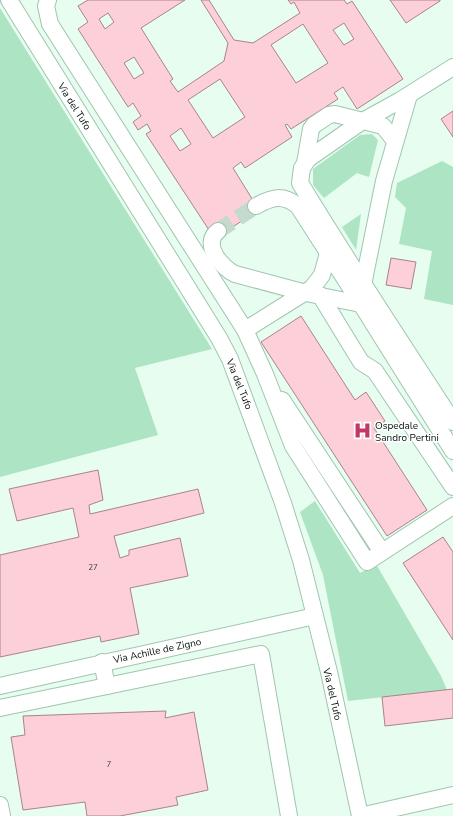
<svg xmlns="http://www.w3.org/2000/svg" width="453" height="816" font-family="'Nunito Sans',sans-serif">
	<rect width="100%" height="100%" fill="#e6fdef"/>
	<!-- green -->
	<g fill="#ade4c4">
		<path d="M 0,8 L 212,349 L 135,368 L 158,435 L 0,477 Z"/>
		<path d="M 372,134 L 378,140 L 369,177 L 357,173 L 324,198 L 313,185 L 313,169 L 360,135 Z"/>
		<path d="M 442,161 L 453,167 L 453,305 L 424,299 L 432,251 L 399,244 L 406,208 L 395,197 L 397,183 Z"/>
		<path d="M 361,214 L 356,250 L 342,227 Z"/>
		<path d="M 315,501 L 360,573 L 376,564 L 441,676 L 447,690 L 348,701 L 323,575 L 300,512 Z"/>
	</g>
	<!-- building -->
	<g fill="#fdcfd9" stroke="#aa838b" fill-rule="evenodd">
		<path d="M 88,0 L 185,0 L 141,28 L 173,79 L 170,81 L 178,92 L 224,61 L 228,43 L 201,0 L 209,0 L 234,40 L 253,43 L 300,13 L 294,2 L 291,4 L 288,0 L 344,0 L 347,4 L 352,1 L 403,79 L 357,109 L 343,87 L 334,93 L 338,99 L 291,129 L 287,124 L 285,125 L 292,137 L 245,168 L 241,162 L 233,168 L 259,210 L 220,235 L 209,230 L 146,134 L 151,131 L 147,124 L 138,130 L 133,122 L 141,116 L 133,103 L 128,107 L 78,29 L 88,22 L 78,6 ZM 108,13 L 114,22 L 105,29 L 99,19 ZM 344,23 L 354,39 L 344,45 L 333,30 ZM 303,24 L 328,63 L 296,83 L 271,45 ZM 134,57 L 144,73 L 134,79 L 124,63 ZM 220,79 L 245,117 L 213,138 L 188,100 ZM 181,128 L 191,144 L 180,151 L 170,136 Z"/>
		<path d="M 390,0 L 440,0 L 440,1 L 406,23 Z"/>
		<path d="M 453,111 L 453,137 L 441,119 Z"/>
		<path d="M 391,258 L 416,262 L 411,289 L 386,285 Z"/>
		<path d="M 301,316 L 355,400 L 366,392 L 385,421 L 374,428 L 427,510 L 387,536 L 261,342 Z"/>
		<path d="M 98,470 L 103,500 L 89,505 L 90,514 L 198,489 L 204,513 L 114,536 L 120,558 L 129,555 L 129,550 L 180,538 L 188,576 L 130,588 L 139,634 L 101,642 L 100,636 L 0,657 L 0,555 L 79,537 L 73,508 L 17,521 L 9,489 Z"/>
		<path d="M 443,537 L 453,552 L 453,640 L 403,563 Z"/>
		<path d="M 453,689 L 453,718 L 385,726 L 382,697 Z"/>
		<path d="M 166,711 L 165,718 L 194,712 L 208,790 L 176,797 L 178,805 L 120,816 L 87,816 L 85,802 L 23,810 L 11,737 L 25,735 L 23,716 Z"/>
	</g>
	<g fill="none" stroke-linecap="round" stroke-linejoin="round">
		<!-- minor-tunnel -->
		<path stroke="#c4dacd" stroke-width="16" stroke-dasharray="16 8" stroke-linecap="butt" d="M 218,231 L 256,206"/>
		<defs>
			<g id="minor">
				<path d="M 9,0 L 219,338 L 230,359 L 283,503 L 301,560 L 329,672 L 360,816"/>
				<path d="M 48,0 L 46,6 L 50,24 L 245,330 L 265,374 L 293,446 L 367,562 L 453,506"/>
				<path d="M 453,67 L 399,101 L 361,122 L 308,159 L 302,168 L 300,183 C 349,264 402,343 453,422"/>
				<path d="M 305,163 L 311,129 L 314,125 L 329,115 L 335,114 L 383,126 L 395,141"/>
				<path d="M 218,231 C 201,244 222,268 235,274 L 306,293 L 361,304 L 298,206 C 283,194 272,197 256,206"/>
				<path d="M 363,285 L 384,181 L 409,95"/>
				<path d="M 320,295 L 361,362 L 375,371 L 453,487"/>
				<path d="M 361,304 L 453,451"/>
				<path d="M 245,330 L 312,288 L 322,275 L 328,253"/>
				<path d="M 282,400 L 382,552"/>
				<path d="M 102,662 L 107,686 L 261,654 L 289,816"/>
				<path d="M 0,686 L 315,616"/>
				<path d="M 0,708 L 107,686"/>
				<path d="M 0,805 L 2,816"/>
				<path d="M 360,816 L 453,795"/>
			</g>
		</defs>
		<!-- minor casing -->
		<use href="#minor" stroke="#a0c5af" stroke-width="18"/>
		<!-- minor -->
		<use href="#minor" stroke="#fff" stroke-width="16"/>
	</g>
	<!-- icons -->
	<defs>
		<symbol id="hospital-bare" viewBox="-9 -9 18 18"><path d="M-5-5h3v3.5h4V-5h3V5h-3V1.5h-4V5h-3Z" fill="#c23668" stroke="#fff" stroke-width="2.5" paint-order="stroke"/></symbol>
	</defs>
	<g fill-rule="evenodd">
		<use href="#hospital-bare" x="350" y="418" width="25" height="25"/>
	</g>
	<g text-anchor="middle" stroke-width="3" stroke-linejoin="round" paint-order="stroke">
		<!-- number labels -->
		<g font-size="8" fill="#44423e">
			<text x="93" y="570">27</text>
			<text x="109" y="767">7</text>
		</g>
		<!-- street labels -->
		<g font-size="10" fill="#06130b" stroke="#fff">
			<text transform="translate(75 106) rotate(58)" y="4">Via del Tufo</text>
			<text transform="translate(240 384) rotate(68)" y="4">Via del Tufo</text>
			<text transform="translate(157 650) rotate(-12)" y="4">Via Achille de Zigno</text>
			<text transform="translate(333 694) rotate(77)" y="4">Via del Tufo</text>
		</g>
		<!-- poi labels -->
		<g font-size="10" fill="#06130b" stroke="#fff" text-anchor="start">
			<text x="375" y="429">Ospedale<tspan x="375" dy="12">Sandro Pertini</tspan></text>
		</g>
	</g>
</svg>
